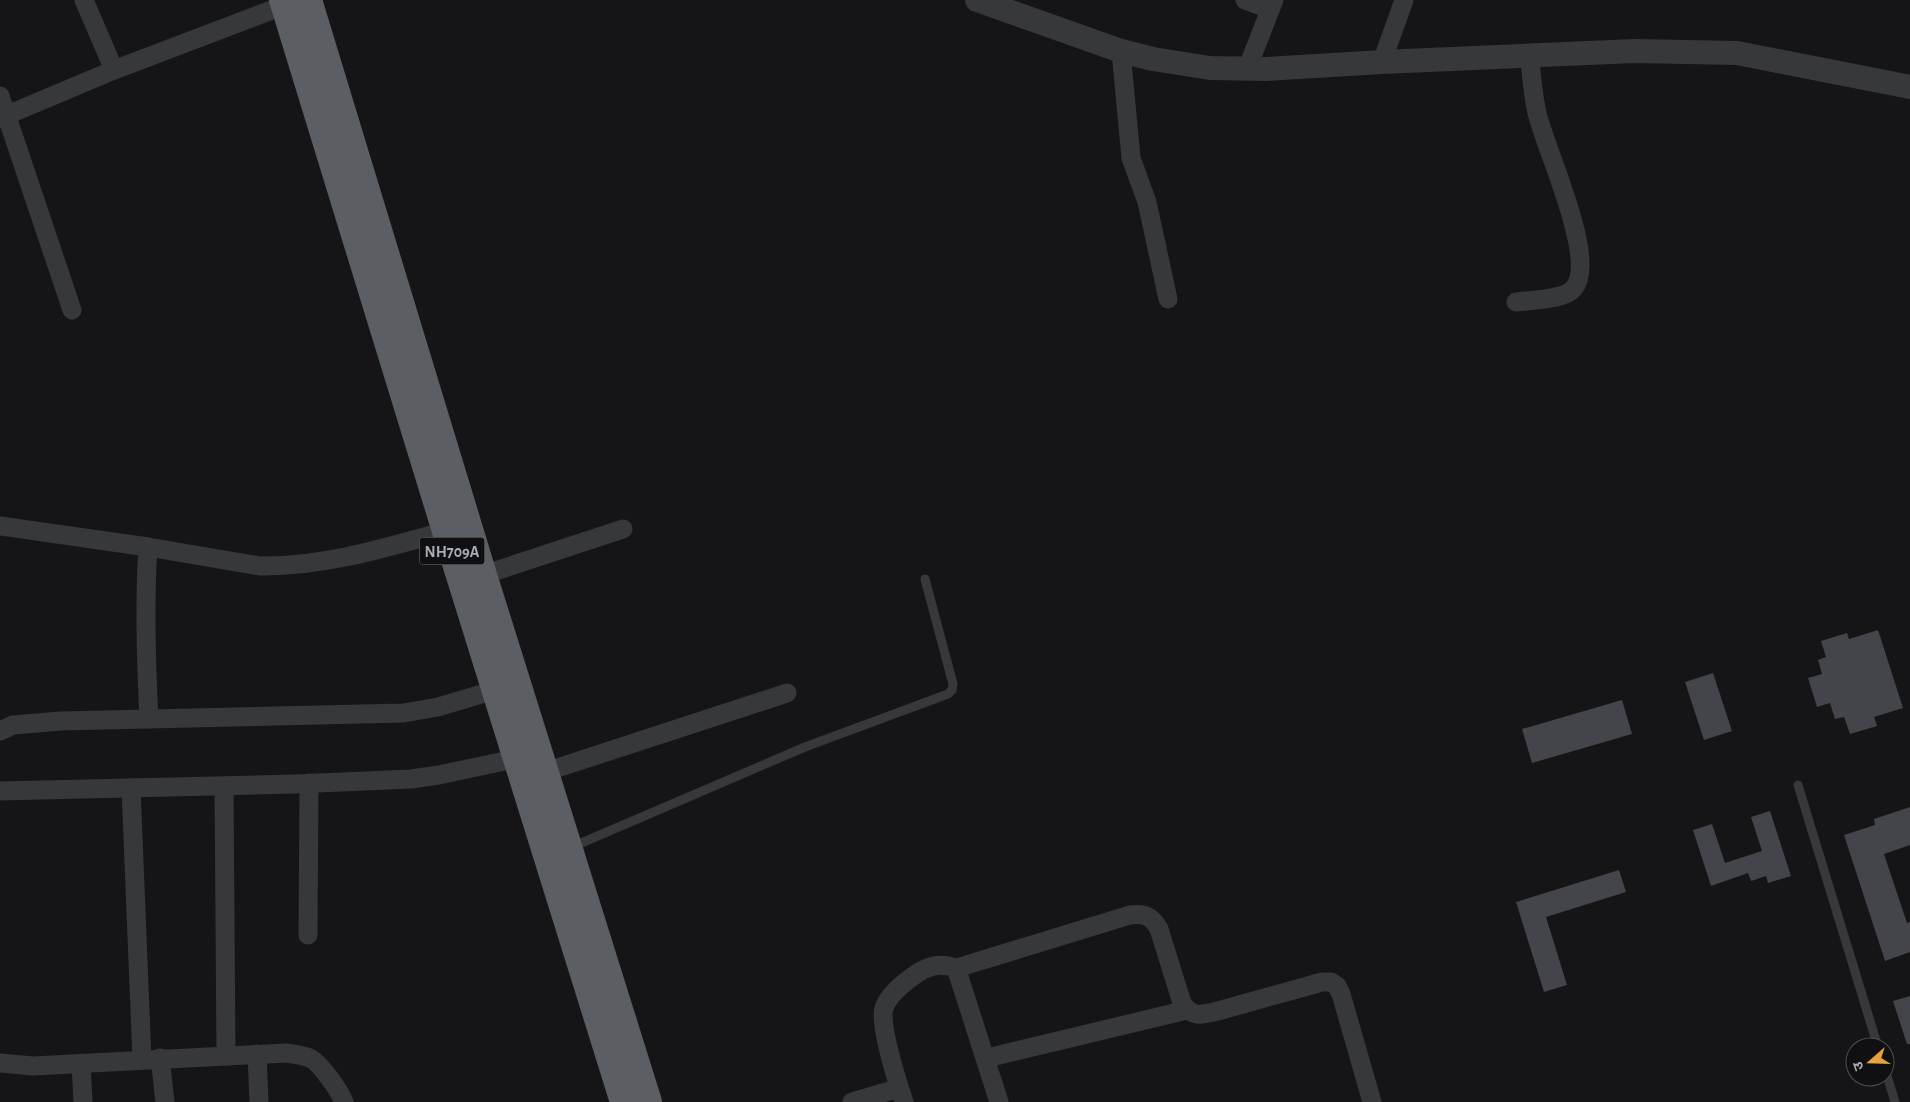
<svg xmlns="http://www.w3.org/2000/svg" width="1910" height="1102" font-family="'Alegreya Sans','Noto Sans Devanagari',sans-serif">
	<rect width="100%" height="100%" fill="#151517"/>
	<!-- building -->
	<g fill="#44454a">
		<path d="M 1878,630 L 1903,708 L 1874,717 L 1877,726 L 1850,734 L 1844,717 L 1835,719 L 1830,703 L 1817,707 L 1808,678 L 1822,674 L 1818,660 L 1826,657 L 1821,641 L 1847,633 L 1849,639 Z"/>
		<path d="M 1713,673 L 1732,731 L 1704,740 L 1685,682 Z"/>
		<path d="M 1622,700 L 1632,734 L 1532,763 L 1522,729 Z"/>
		<path d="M 1910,807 L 1910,845 L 1884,854 L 1907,923 L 1910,922 L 1910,952 L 1885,961 L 1844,835 L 1875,825 L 1874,819 Z"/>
		<path d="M 1770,811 L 1791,876 L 1768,883 L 1766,876 L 1751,881 L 1748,873 L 1711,886 L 1693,830 L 1712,824 L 1725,863 L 1762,851 L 1751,817 Z"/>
		<path d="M 1619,870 L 1626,892 L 1546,917 L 1567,985 L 1544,992 L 1516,902 Z"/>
		<path d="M 1910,996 L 1910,1044 L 1907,1044 L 1893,1001 Z"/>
	</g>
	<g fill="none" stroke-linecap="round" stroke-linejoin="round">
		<!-- service -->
		<g stroke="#36383b" stroke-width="9">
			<path d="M 1798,785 L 1878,1047"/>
			<path d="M 572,847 L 805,747 L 948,694 L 952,690 L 953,684 L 925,579"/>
			<path d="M 1885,1069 L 1895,1102"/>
		</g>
		<!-- minor -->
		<g stroke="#36383b" stroke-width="19">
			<path d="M 84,0 L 114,70"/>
			<path d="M 1245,0 L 1270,9"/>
			<path d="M 1121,51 L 1131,158 L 1147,202 L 1168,299"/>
			<path d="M 1382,62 L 1404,0"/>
			<path d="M 1247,69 L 1274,0"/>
			<path d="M 0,96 L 72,310"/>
			<path d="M 0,118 L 114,70 L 285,5"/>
			<path d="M 1516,302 C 1531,300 1565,300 1574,288 C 1598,260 1545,148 1537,113 C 1533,94 1531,75 1530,56"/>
			<path d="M 0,526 L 148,547 L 260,566 C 323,567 385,548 446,531"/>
			<path d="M 148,547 C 144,605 146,661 149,719"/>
			<path d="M 483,575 L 623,529"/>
			<path d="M 0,731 L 13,725 L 61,721 L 404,713 L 438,707 L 495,690"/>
			<path d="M 545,772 L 787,693"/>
			<path d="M 224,786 L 226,1056"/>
			<path d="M 131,788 L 142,1060"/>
			<path d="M 0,791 L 295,784 L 411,779 L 439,775 L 528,756"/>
			<path d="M 308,935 L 309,783"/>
			<path d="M 257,1054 L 259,1102"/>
			<path d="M 160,1058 L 165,1102"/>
			<path d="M 987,1058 L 1187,1010"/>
			<path d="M 0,1063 L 33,1066 L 286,1053 C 294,1054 302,1055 310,1058 C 321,1064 339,1090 344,1102"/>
			<path d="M 81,1063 L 83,1102"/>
			<path d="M 852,1102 L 899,1088"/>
			<path d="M 904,1102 C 898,1084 879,1025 884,1008 C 888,996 901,985 912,977 C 928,965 940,962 958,969"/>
			<path d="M 999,1102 L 959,977 L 957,972 L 960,967 L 1130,915 C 1144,913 1152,916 1159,929 L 1182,1003 C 1192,1018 1202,1015 1218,1011 L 1322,982 L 1331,982 L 1337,986 L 1341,994 L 1372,1102"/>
		</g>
		<!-- tertiary -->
		<path stroke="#36383b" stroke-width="24" d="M 977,0 L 1121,51 L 1153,59 L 1210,68 L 1267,69 L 1382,62 L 1635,51 L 1737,53 L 1910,87"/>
		<!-- trunk -->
		<g stroke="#5b5e63" stroke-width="28">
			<path d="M 283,0 L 446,531 L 624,1102"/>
			<path d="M 308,0 L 483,575 L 648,1102"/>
		</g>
	</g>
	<g text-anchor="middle" stroke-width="4" stroke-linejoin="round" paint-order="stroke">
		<!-- shield labels -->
		<rect fill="#101012" stroke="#7a7e85" stroke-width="1" x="419.5" y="537.5" width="65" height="27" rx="4"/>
		<g font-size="16" font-weight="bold" fill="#a8adb6">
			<text x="452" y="557">NH709A</text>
		</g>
	</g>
	<!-- north arrow -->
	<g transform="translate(1870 1062) rotate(250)"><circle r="24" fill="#101012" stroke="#4d4f54"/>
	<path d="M0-4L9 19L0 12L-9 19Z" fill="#e5a23f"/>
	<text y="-8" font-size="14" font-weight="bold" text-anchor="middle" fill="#a8adb6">उ</text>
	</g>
</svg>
